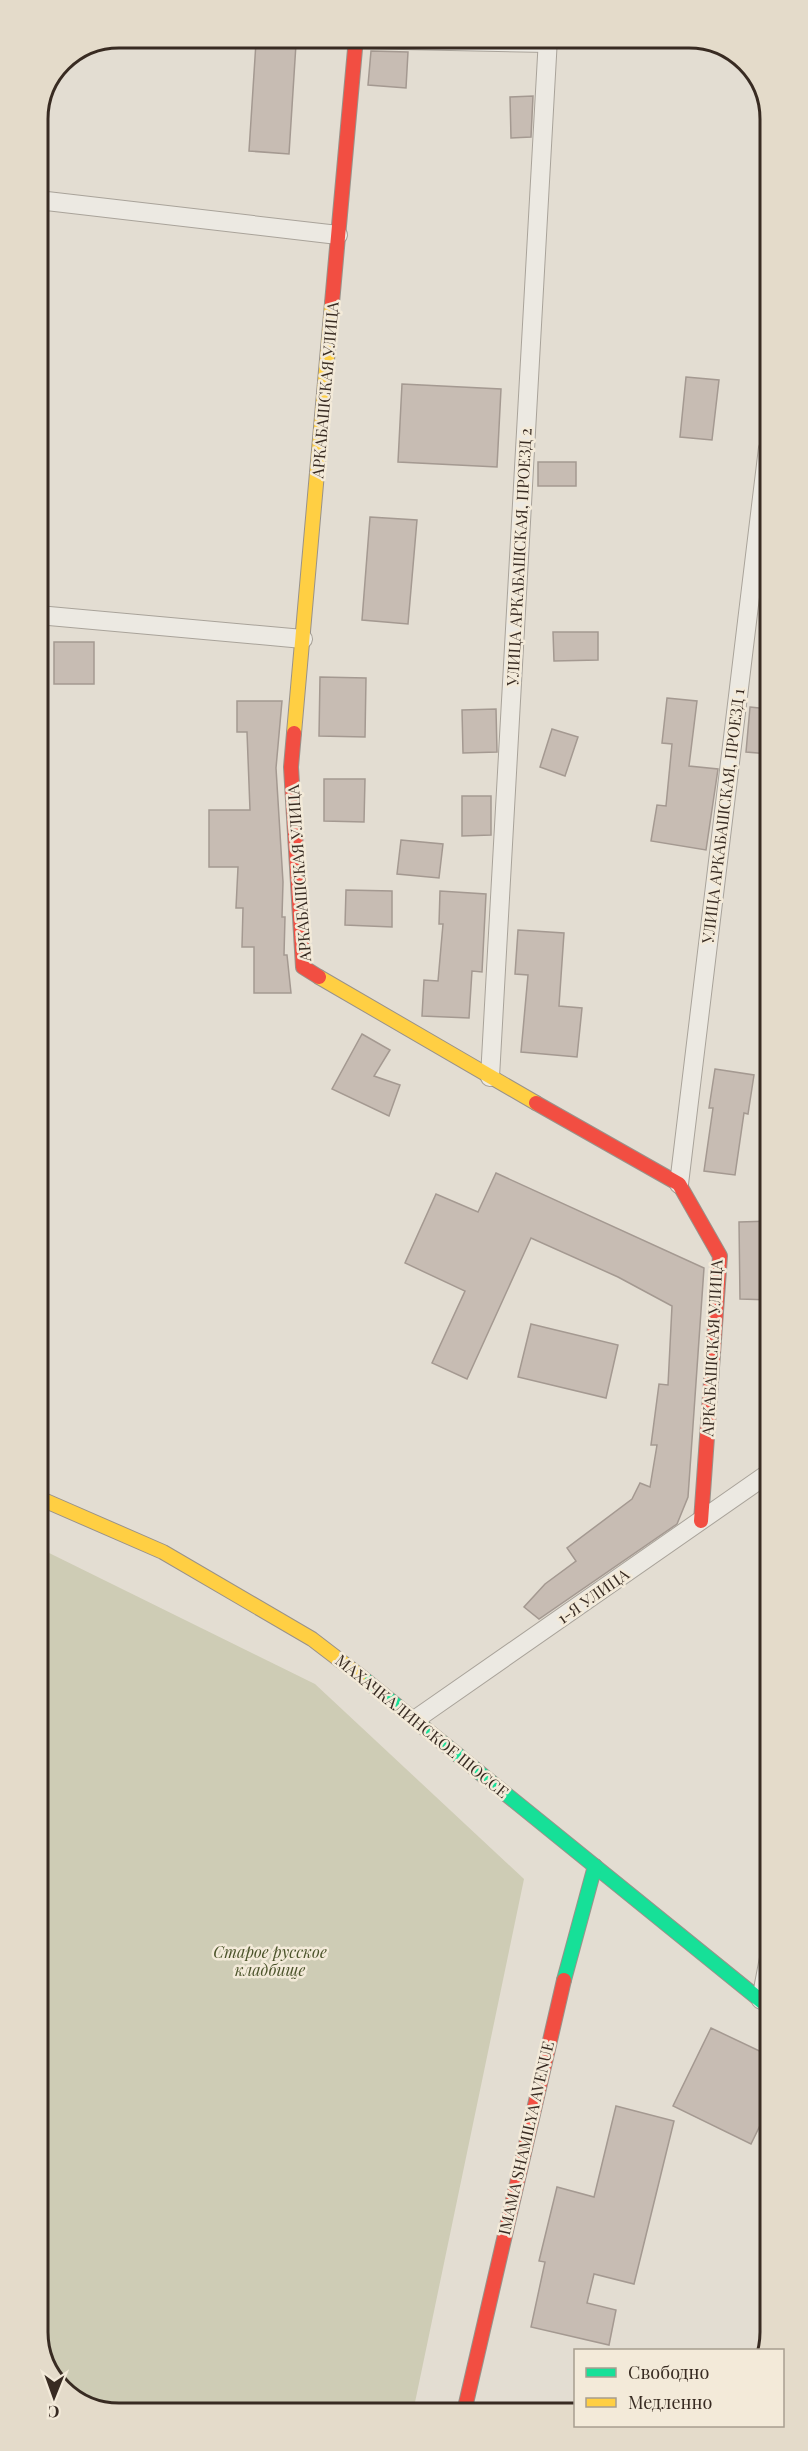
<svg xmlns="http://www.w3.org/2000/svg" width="808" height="2451" font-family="'Playfair Display',serif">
	<rect width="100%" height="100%" fill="#e3ddd2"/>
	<!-- cemetery -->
	<path fill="#ceccb5" d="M 39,1548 L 315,1684 L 524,1879 L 413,2412 L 114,2413 L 66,2393 L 40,2353 Z"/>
	<!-- building -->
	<g fill="#c7bcb3" stroke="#a49991" stroke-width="1.5">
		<path d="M 256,42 L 296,44 L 289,154 L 249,151 Z"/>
		<path d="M 371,51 L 408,52 L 406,88 L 368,85 Z"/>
		<path d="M 533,96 L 531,137 L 511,138 L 510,97 Z"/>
		<path d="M 686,377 L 719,380 L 712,440 L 680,437 Z"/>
		<path d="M 402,384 L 501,389 L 497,467 L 398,462 Z"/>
		<rect x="538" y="462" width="38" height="24"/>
		<path d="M 370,517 L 417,520 L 408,624 L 362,620 Z"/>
		<path d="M 553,632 L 598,632 L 598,660 L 554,661 Z"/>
		<rect x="54" y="642" width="40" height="42"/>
		<path d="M 320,677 L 366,678 L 365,737 L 319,736 Z"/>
		<path d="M 667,698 L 697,701 L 689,766 L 718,769 L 706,850 L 651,841 L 657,805 L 666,806 L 672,744 L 662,743 Z"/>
		<path d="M 237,701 L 282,701 L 276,768 L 283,882 L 282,917 L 285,917 L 284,955 L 287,955 L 291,993 L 254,993 L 254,947 L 242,947 L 243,908 L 236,908 L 238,867 L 209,867 L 209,810 L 250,810 L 247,732 L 237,732 Z"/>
		<path d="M 750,707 L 769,709 L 769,754 L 746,752 Z"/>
		<path d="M 496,709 L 497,752 L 463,753 L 462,710 Z"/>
		<path d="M 552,729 L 578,737 L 565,776 L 540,767 Z"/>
		<path d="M 324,779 L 365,779 L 364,822 L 324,821 Z"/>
		<path d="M 462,796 L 491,796 L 491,835 L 462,836 Z"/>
		<path d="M 401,840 L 443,844 L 439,878 L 397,874 Z"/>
		<path d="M 346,890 L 392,891 L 392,927 L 345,925 Z"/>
		<path d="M 440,891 L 486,894 L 482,972 L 472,971 L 469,1018 L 422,1016 L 424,980 L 438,981 L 443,924 L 439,924 Z"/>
		<path d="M 518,930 L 564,933 L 559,1006 L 582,1008 L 577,1057 L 521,1052 L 528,975 L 515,974 Z"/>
		<path d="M 362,1034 L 390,1050 L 374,1076 L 400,1085 L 389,1116 L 332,1089 Z"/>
		<path d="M 715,1069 L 754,1075 L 748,1114 L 744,1113 L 735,1175 L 704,1171 L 713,1108 L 709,1108 Z"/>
		<path d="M 496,1173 L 704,1268 L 688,1497 L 677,1524 L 539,1619 L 524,1607 L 545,1584 L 576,1561 L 567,1548 L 632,1499 L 640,1483 L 650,1487 L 657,1445 L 651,1445 L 659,1384 L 668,1385 L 672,1306 L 618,1277 L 531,1238 L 467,1379 L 432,1363 L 465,1291 L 405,1263 L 436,1194 L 478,1212 Z"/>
		<path d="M 769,1221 L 769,1300 L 740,1299 L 739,1222 Z"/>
		<path d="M 531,1324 L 618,1345 L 606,1398 L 518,1377 Z"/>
		<path d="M 711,2028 L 770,2056 L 770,2105 L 751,2144 L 673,2106 Z"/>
		<path d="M 616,2106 L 674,2121 L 634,2284 L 594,2274 L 587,2303 L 616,2310 L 609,2345 L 531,2327 L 545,2262 L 539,2261 L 557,2187 L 594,2197 Z"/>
	</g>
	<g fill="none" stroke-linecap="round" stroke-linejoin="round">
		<defs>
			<g id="street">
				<path d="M 356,39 L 548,43"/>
				<path d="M 38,200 L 338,235"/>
				<path d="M 38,615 L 303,639"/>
				<path d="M 490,1077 L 548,38"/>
				<path d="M 679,1184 L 768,448"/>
				<path d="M 416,1719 L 769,1473"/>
				<path d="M 761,2000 L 770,1953"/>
			</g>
			<g id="fast">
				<path d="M 359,1675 L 770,2008"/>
				<path d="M 564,1980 L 595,1866"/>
			</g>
			<g id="slow">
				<path d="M 294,733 L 332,303"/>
				<path d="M 319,977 L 536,1103"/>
				<path d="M 39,1498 L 163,1552 L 312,1639 L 359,1675"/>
			</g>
			<g id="jam">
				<path d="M 332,303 L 356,38"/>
				<path d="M 294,733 L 291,767 L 303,967 L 319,977"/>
				<path d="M 536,1103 L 679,1184 L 720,1256 L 701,1521"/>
				<path d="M 464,2412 L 564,1980"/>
			</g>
		</defs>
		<!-- street casing -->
		<use href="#street" stroke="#a9a39a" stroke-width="20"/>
		<!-- fast casing -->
		<use href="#fast" stroke="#99928a" stroke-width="16"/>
		<!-- slow casing -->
		<use href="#slow" stroke="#99928a" stroke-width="16"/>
		<!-- jam casing -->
		<use href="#jam" stroke="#99928a" stroke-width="16"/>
		<!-- street -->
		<use href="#street" stroke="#ece9e2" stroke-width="18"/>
		<!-- fast -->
		<use href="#fast" stroke="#16e098" stroke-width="14"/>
		<!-- slow -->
		<use href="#slow" stroke="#ffcf43" stroke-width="14"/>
		<!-- jam -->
		<use href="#jam" stroke="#f24e42" stroke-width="14"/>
	</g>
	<g text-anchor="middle" stroke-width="5" stroke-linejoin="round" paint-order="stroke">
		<!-- street labels -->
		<g font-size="16" fill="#382b22" stroke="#f3ead9">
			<text transform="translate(325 390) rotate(-85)" y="6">АРКАБАШСКАЯ УЛИЦА</text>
			<text transform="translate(519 557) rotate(-87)" y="6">УЛИЦА АРКАБАШСКАЯ, ПРОЕЗД 2</text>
			<text transform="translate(723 816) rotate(-83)" y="6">УЛИЦА АРКАБАШСКАЯ, ПРОЕЗД 1</text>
			<text transform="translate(299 873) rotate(-94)" y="6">АРКАБАШСКАЯ УЛИЦА</text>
			<text transform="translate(712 1348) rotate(-87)" y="6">АРКАБАШСКАЯ УЛИЦА</text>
			<text transform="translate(593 1596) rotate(-35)" y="6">1-Я УЛИЦА</text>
			<text transform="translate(422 1726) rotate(39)" y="6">МАХАЧКАЛИНСКОЕ ШОССЕ</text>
			<text transform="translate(526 2138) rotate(-77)" y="6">IMAMA SHAMILYA AVENUE</text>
		</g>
		<!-- park labels -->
		<g font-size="16" font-style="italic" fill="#4b532a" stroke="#f3ead9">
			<text x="270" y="1958">Старое русское<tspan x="270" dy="18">кладбище</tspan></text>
		</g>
	</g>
	<!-- crop -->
	<path d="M0 0H808V2451H0ZM119 48H689A71 71 0 0 1 760 119V2332A71 71 0 0 1 689 2403H119A71 71 0 0 1 48 2332V119A71 71 0 0 1 119 48Z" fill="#e4dbca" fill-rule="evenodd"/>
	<path fill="none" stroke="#382b22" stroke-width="3" d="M119 48H689A71 71 0 0 1 760 119V2332A71 71 0 0 1 689 2403H119A71 71 0 0 1 48 2332V119A71 71 0 0 1 119 48Z"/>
	<!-- legend -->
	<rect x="574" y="2349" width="210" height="78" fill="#f3ead9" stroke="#a89e90" stroke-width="1.5"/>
	<rect x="586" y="2368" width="30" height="9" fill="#16e098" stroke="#a89e90" stroke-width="1.5"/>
	<text x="628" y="2379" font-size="18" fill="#382b22">Свободно</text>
	<rect x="586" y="2398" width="30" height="9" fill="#ffcf43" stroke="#a89e90" stroke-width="1.5"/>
	<text x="628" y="2409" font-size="18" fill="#382b22">Медленно</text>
	<!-- north arrow -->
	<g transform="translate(54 2397) rotate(181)" stroke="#f3ead9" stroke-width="4.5" paint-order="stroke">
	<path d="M0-4.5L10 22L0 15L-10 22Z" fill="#382b22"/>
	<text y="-9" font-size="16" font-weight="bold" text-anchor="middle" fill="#382b22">С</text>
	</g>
</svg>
